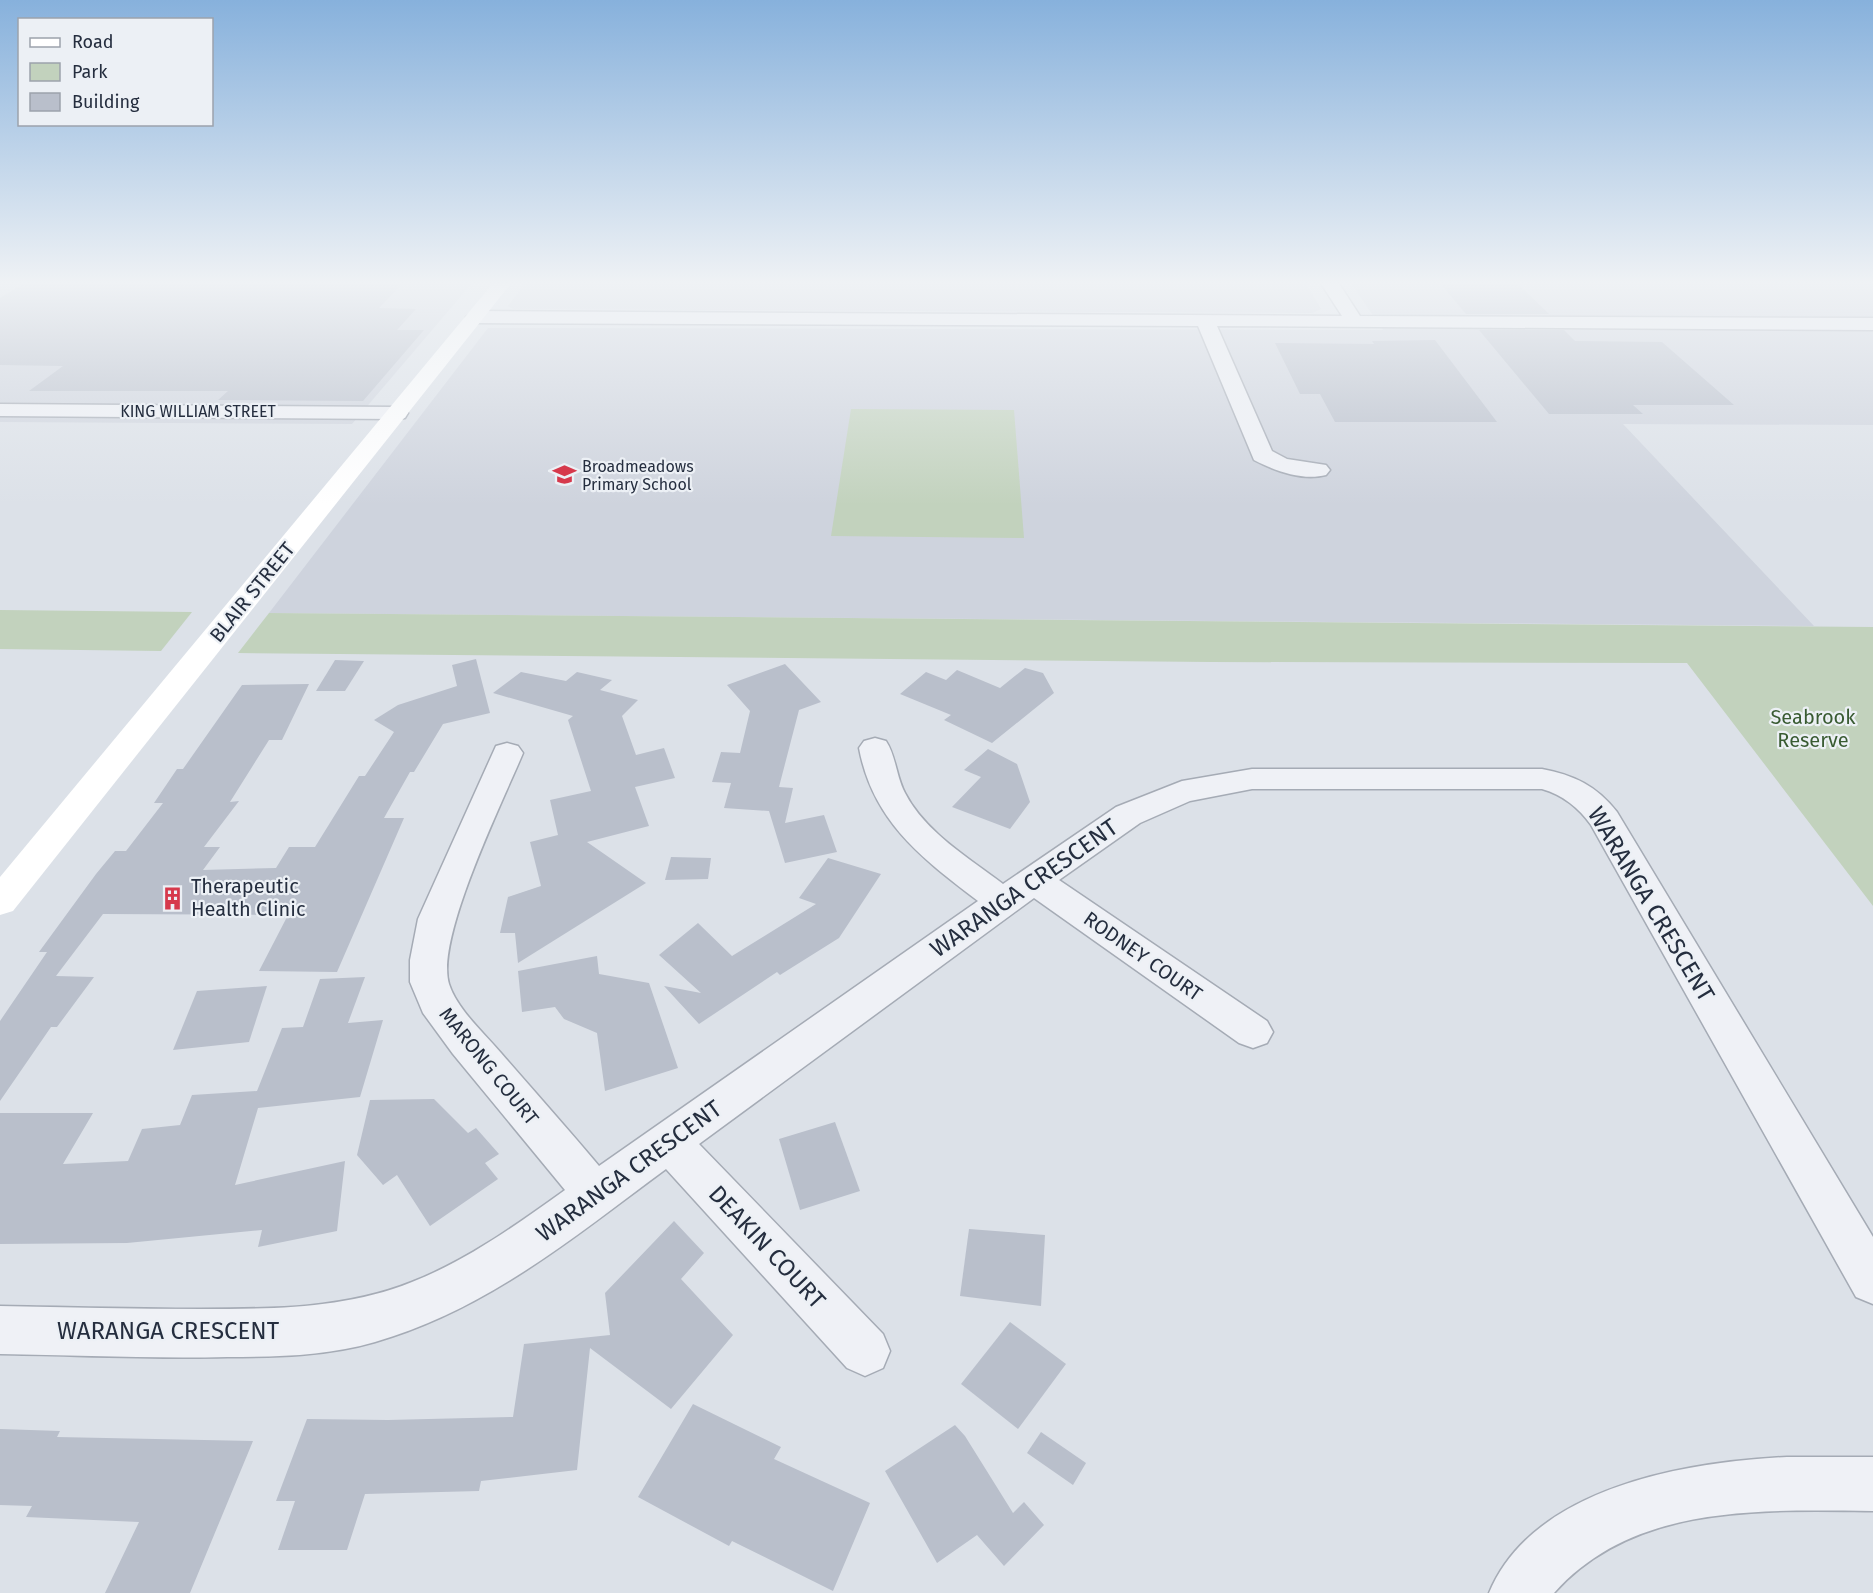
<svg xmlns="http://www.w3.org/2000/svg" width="1873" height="1593" font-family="'Fira Sans',sans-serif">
	<rect width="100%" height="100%" fill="#dce1e8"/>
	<!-- built -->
	<g fill="#ced3dd">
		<path d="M 0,282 L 473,282 L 352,424 L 0,422 Z"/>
		<path d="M 526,282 L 1305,282 L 1321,309 L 1312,313 L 513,309 L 508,306 Z"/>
		<path d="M 1350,282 L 1873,282 L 1873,425 L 1623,424 L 1814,626 L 269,613 L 488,328 L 1383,330 Z"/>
	</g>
	<!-- green -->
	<g fill="#c2d2bd">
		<path d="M 851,409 L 1014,410 L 1024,538 L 831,536 Z"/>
		<path d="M 0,610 L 192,612 L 161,651 L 0,649 Z"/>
		<path d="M 269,613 L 1873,627 L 1873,906 L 1687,663 L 1211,662 L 238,653 Z"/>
	</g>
	<!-- building -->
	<g fill="#b9bfcb">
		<path d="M 26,282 L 404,282 L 379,308 L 416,309 L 397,330 L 424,330 L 363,401 L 218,400 L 228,391 L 29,391 L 63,366 L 0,365 L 0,298 Z"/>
		<path d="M 1439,282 L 1516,282 L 1549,314 L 1466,314 Z"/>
		<path d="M 1479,330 L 1564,330 L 1575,341 L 1662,342 L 1734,405 L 1633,405 L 1643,414 L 1549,414 Z"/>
		<path d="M 1435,340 L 1497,422 L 1335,422 L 1320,394 L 1300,394 L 1275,343 L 1374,344 L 1372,341 Z"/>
		<path d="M 476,659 L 490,713 L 443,724 L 414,772 L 410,772 L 384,818 L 404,818 L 337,972 L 259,971 L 288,915 L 103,914 L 56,976 L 94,977 L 57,1027 L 51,1027 L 0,1101 L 0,1021 L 47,952 L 39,952 L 96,874 L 115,851 L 126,851 L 163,803 L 154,803 L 177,769 L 183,769 L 242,685 L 309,684 L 282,740 L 269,740 L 230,802 L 239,801 L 204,847 L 220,847 L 203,870 L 276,868 L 289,847 L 315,847 L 359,776 L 365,776 L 394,732 L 374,720 L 398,705 L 457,686 L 452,665 Z"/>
		<path d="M 335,660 L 364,661 L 345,691 L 316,691 Z"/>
		<path d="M 785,664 L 821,702 L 799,710 L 779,787 L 793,788 L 785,823 L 824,815 L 837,852 L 785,863 L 769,811 L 724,808 L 731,783 L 712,782 L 721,752 L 740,753 L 750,711 L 727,685 Z"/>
		<path d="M 1025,668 L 1043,673 L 1054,693 L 992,743 L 944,720 L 951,715 L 900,694 L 926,672 L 946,680 L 957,670 L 1000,688 Z"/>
		<path d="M 521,672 L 566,681 L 577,672 L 612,680 L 600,690 L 638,700 L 622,716 L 636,755 L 664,748 L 675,778 L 635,787 L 649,826 L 587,842 L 646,883 L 518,963 L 515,933 L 500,933 L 508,897 L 541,886 L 530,842 L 558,835 L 550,800 L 591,791 L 568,720 L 573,716 L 493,693 Z"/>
		<path d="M 988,749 L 1017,764 L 1030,802 L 1010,829 L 952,807 L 981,777 L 964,770 Z"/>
		<path d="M 671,857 L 711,858 L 708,879 L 665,880 Z"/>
		<path d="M 828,858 L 881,874 L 839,938 L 780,975 L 777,972 L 699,1024 L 664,986 L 701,993 L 659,955 L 698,923 L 732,956 L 816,904 L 799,898 Z"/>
		<path d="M 597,956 L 599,974 L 649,983 L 678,1068 L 605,1091 L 597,1033 L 564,1019 L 555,1007 L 522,1012 L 518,971 Z"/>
		<path d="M 365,977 L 348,1023 L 383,1020 L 360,1097 L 258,1108 L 235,1185 L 345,1161 L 337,1231 L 258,1247 L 262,1230 L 127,1243 L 0,1244 L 0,1113 L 93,1113 L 63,1164 L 128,1161 L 142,1129 L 180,1125 L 192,1095 L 257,1091 L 282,1028 L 303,1027 L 320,979 Z"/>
		<path d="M 267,986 L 249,1042 L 173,1050 L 197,991 Z"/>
		<path d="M 434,1099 L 468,1133 L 476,1128 L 499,1154 L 485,1163 L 498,1179 L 430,1226 L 397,1175 L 383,1185 L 357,1155 L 370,1100 Z"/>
		<path d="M 835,1122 L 860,1191 L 800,1210 L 779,1139 Z"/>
		<path d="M 674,1221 L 704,1253 L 681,1279 L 733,1335 L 671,1409 L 590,1348 L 577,1470 L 481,1481 L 479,1491 L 365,1494 L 347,1550 L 278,1550 L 295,1501 L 276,1501 L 307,1419 L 388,1420 L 513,1417 L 524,1344 L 610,1335 L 605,1293 Z"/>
		<path d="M 969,1229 L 1045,1235 L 1041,1306 L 960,1296 Z"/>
		<path d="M 1010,1322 L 1066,1364 L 1018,1429 L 961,1384 Z"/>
		<path d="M 693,1404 L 781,1447 L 774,1459 L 870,1503 L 833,1591 L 732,1541 L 729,1546 L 638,1497 Z"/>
		<path d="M 955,1425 L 965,1436 L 1013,1513 L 1024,1502 L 1044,1525 L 1004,1566 L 977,1535 L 937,1563 L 885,1471 Z"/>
		<path d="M 0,1429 L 60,1431 L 57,1437 L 253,1441 L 190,1593 L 105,1593 L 139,1522 L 26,1517 L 32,1506 L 0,1505 Z"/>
		<path d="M 1041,1432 L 1086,1463 L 1073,1485 L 1027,1453 Z"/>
	</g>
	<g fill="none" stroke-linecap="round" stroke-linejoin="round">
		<defs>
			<g id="street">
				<path d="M 1320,282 L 1338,282 L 1360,316 L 1873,318 L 1873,330 L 1217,326 L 1272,451 L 1287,459 L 1326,465 L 1330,470 L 1326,475 C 1303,481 1275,471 1254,460 L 1198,326 L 475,323 L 466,317 L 475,311 L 1342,316 Z"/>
				<path d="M 0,404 L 397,407 L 405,408 L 408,413 L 405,418 L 397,419 L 0,416 Z"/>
				<path d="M 875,738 L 886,741 C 896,756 896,776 905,793 C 925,832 969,858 1003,884 L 1116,807 L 1182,781 L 1252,769 L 1542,769 C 1574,775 1597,786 1617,812 L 1873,1237 L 1873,1304 L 1856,1297 L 1591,825 C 1579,808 1563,795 1542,789 L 1252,789 L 1190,801 L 1140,823 L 1059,880 L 1267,1021 L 1273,1032 L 1267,1043 L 1253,1048 L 1239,1043 L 1034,898 L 699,1144 L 883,1334 L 890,1351 L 883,1368 L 865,1376 L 847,1368 L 666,1169 C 575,1236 487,1310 375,1342 C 327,1356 277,1357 227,1357 C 151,1359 76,1355 0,1354 L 0,1306 C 67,1307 134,1309 201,1309 C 272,1309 345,1309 412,1282 C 468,1260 516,1225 565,1190 L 453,1054 L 423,1013 L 410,982 L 410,960 L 418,919 L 496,746 L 507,743 L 518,746 L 523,753 C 503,801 435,939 449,984 C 457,1009 484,1033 501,1053 C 534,1091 567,1128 599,1166 L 978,901 C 922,858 873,822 859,748 L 864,741 Z"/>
				<path d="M 1787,1457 L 1873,1457 L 1873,1511 C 1763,1510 1634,1503 1554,1593 L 1489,1593 C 1533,1487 1686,1462 1787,1457 Z"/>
			</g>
		</defs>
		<!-- street casing -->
		<use href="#street" stroke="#a5abb5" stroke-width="3"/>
		<!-- street -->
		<use href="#street" fill="#eff1f6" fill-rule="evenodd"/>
		<!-- secondary -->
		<path fill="#fff" fill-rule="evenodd" d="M 494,282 L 512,282 L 13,911 L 0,915 L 0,877 Z"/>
	</g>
	<!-- sky -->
	<linearGradient id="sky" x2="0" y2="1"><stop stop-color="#87b1dc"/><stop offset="0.56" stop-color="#eff2f5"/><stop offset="1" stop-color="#eff2f5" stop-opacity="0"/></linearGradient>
	<rect width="1873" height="505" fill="url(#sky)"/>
	<!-- icons -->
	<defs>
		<symbol id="school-bare" viewBox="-9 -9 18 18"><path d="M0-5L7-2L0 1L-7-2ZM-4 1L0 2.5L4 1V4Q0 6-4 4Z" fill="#d6394c" stroke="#ecf0f5" stroke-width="2.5" paint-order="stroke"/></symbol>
		<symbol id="building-bare" viewBox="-9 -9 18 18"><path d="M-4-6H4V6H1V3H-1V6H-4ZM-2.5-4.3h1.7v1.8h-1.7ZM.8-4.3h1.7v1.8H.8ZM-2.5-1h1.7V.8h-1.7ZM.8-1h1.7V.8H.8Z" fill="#d6394c" stroke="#ecf0f5" stroke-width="2.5" paint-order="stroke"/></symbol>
	</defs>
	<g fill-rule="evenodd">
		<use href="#school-bare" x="548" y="458" width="33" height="33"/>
		<use href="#building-bare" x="156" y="882" width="33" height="33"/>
	</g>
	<g text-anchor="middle" stroke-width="4.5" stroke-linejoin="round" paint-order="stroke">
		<!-- far-street labels -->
		<g font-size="16" fill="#252e3f" stroke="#ecf0f5">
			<text x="198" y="417">KING WILLIAM STREET</text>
		</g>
		<!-- far-poi labels -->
		<g font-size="16" fill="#252e3f" stroke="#ecf0f5" text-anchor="start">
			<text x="582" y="472">Broadmeadows<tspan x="582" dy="18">Primary School</tspan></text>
		</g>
		<!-- street labels -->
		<g font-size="20" fill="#252e3f" stroke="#ecf0f5">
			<text transform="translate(252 592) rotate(-51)" y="7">BLAIR STREET</text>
			<text transform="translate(1143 956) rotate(35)" y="7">RODNEY COURT</text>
			<text transform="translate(489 1066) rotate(51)" y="7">MARONG COURT</text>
		</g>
		<!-- park labels -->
		<g font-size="20" fill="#395b32" stroke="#ecf0f5">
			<text x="1813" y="724">Seabrook<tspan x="1813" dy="23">Reserve</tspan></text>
		</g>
		<!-- poi labels -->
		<g font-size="20" fill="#252e3f" stroke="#ecf0f5" text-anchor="start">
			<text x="191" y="893">Therapeutic<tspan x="191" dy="23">Health Clinic</tspan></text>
		</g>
		<!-- near-street labels -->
		<g font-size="24" fill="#252e3f" stroke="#ecf0f5">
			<text transform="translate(1024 888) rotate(-35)" y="8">WARANGA CRESCENT</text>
			<text transform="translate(1651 904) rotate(59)" y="8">WARANGA CRESCENT</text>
			<text transform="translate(629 1171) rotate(-36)" y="8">WARANGA CRESCENT</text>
			<text transform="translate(767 1247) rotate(47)" y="8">DEAKIN COURT</text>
			<text x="168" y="1339">WARANGA CRESCENT</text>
		</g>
	</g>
	<!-- legend -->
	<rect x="18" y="18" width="195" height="108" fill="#ecf0f5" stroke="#9ca2ac" stroke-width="1.5"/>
	<rect x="30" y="38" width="30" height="9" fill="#ffffff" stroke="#9ca2ac" stroke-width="1.5"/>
	<text x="72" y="48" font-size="18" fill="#252e3f">Road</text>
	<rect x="30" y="63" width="30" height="18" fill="#c2d2bd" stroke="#9ca2ac" stroke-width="1.5"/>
	<text x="72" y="78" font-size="18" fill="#252e3f">Park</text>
	<rect x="30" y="93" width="30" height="18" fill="#b9bfcb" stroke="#9ca2ac" stroke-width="1.5"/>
	<text x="72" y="108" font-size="18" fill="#252e3f">Building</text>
</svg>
